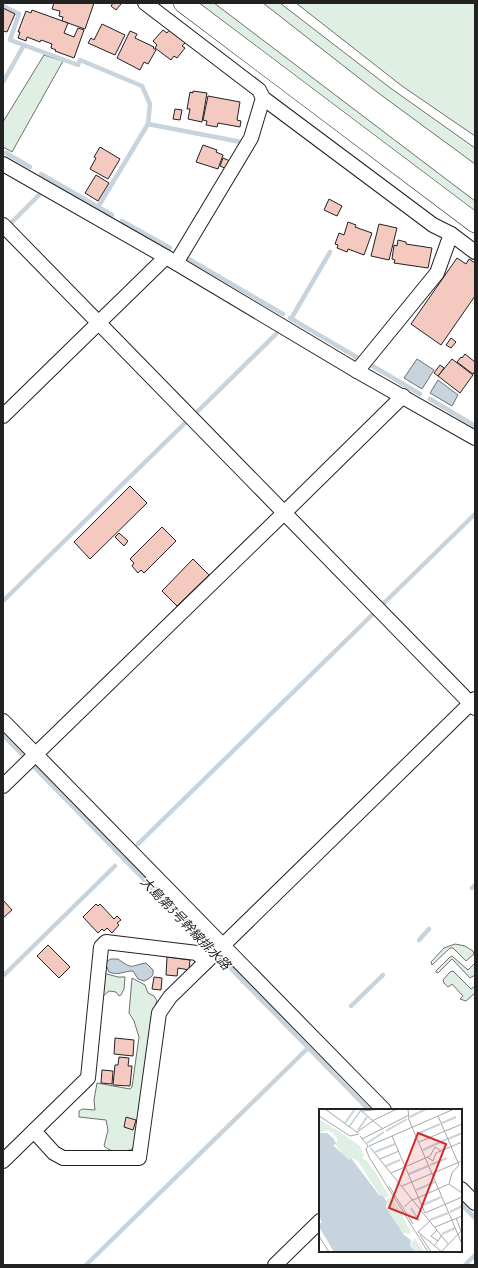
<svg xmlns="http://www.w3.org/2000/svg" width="478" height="1268" font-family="'PT Sans Narrow','Noto Sans JP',sans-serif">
	<rect width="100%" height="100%" fill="#fff"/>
	<!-- green -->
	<g fill="#e0efe3" stroke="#6f6f6f">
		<path d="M 196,3 L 214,3 L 475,201 L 475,214 Z"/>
		<path d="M 263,3 L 280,3 L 389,87 L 475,148 L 475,164 L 377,92 Z"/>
		<path d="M 296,3 L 475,3 L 475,136 L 402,86 Z"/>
		<path d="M 44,55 L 63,61 L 12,152 L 3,147 L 3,122 Z"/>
		<path d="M 455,944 L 465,946 L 473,951 L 474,954 L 466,961 L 453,948 L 450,948 L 432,965 L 431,962 L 444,948 Z"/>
		<path d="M 452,956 L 468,970 L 475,963 L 475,975 L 470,978 L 452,959 L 438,973 L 436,972 L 436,971 L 450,957 Z"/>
		<path d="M 453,971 L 471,989 L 475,986 L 475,993 L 466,1001 L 460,999 L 463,996 L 452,984 L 448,987 L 444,983 L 443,980 L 450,972 Z"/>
		<path d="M 103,973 L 118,977 L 125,977 L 124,989 L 121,995 L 119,996 L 116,992 L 109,991 L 102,997 Z"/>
		<path d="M 132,978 L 145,985 L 148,993 L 154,996 L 157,1001 L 153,1011 L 134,1148 C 126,1153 110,1153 104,1146 L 108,1130 L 106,1120 L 79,1117 L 79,1111 L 82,1109 L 95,1110 L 94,1100 L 97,1083 L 130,1089 L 132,1087 L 139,1037 L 134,1021 L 129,1013 Z"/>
	</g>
	<!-- water -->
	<g fill="#c7d3dd" stroke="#6f6f6f">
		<path d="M 417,359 L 434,370 L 422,389 L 404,378 Z"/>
		<path d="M 438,380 L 458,395 L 452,406 L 430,393 Z"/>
		<path d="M 111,959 L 118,959 C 134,970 128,966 146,963 L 153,970 C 154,977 150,978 144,981 L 138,979 L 133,971 C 124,971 118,976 109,972 L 106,965 L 107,961 Z"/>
	</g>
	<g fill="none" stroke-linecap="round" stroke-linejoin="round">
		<!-- stream -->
		<g stroke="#c7d3dd" stroke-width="4.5">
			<path d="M 3,6 L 19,14 L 10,40 L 78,65 L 80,60 L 142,86 L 150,104 L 148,124"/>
			<path d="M 3,82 L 24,45"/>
			<path d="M 6,153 L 30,167"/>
			<path d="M 41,174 L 112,215"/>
			<path d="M 98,207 L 148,124 L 241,142"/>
			<path d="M 122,221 L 170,248"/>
			<path d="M 10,224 L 39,195"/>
			<path d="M 187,258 L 283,314"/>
			<path d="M 290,318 L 358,358"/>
			<path d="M 291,319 L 330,252"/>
			<path d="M 371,365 L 420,394"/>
			<path d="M 430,399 L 475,426"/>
			<path d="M 197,412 L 276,334"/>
			<path d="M 3,601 L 185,423"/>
			<path d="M 383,604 L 475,514"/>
			<path d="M 3,735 L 369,1110"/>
			<path d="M 138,844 L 373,614"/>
			<path d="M 472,888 L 475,885"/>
			<path d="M 419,940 L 429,929"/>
			<path d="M 3,976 L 115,866"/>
			<path d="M 351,1006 L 383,975"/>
			<path d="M 461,1204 L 475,1218"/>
			<path d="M 86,1265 L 308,1048"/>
			<path d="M 465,1265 L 475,1255"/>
		</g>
	</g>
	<!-- building -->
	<g fill="#f3c9c0" stroke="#222">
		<path d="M 54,3 L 94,3 L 85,29 L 62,21 L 63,17 L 59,16 L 60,11 L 52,9 Z"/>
		<path d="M 113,3 L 119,3 L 121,4 L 116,10 L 111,6 Z"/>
		<path d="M 3,8 L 15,14 L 7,32 L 3,31 Z"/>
		<path d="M 32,10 L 68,23 L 64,33 L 74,37 L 78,28 L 84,30 L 74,58 L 55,51 L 56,50 L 51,48 L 52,44 L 41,40 L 40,42 L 27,37 L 26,41 L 18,38 L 20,32 L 18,32 L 26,11 L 31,13 Z"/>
		<path d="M 102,24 L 125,35 L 115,55 L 88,43 L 91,38 L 94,40 Z"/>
		<path d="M 170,29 L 186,42 L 182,46 L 185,48 L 177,58 L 174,56 L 171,60 L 155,48 L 157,45 L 153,41 L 163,30 L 167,33 Z"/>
		<path d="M 130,31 L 137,34 L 135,38 L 154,47 L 153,48 L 156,50 L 148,64 L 144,62 L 140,70 L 117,58 Z"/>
		<path d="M 193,91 L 207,93 L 202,122 L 188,119 L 190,109 L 187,109 L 190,92 L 193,93 Z"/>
		<path d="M 208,96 L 240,102 L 237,120 L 241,121 L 240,127 L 218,123 L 217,127 L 206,125 L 207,121 L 203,120 Z"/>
		<path d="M 175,109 L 182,110 L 180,120 L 173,119 Z"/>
		<path d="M 203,145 L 217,150 L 216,152 L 223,155 L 218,169 L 196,162 Z"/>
		<path d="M 100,147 L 120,159 L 108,179 L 90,169 L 96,158 L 94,157 Z"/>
		<path d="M 223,158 L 230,161 L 227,169 L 220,166 Z"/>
		<path d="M 96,175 L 109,183 L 98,201 L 85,193 Z"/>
		<path d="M 329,199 L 342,206 L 337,216 L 324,210 Z"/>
		<path d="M 348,222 L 356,225 L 355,227 L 372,233 L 364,255 L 348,249 L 347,252 L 337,248 L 338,245 L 335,244 L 339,233 L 344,235 Z"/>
		<path d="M 379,224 L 397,228 L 389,260 L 371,256 Z"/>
		<path d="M 398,240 L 406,242 L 406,244 L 432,248 L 428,268 L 394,263 L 395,260 L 392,259 L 394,245 L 397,246 Z"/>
		<path d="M 457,258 L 466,264 L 469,259 L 475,263 L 475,296 L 441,345 L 411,324 Z"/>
		<path d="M 451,338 L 456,342 L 451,348 L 446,345 Z"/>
		<path d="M 465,354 L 475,362 L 475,371 L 473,374 L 457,362 L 461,357 L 462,358 Z"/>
		<path d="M 452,359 L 473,375 L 460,393 L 438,376 Z"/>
		<path d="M 440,365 L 444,368 L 438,376 L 434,373 Z"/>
		<path d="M 130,486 L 147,503 L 90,559 L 74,542 Z"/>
		<path d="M 162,527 L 176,541 L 144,573 L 141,570 L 138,573 L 132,566 L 134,563 L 130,559 Z"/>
		<path d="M 119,533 L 128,541 L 124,546 L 115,537 Z"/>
		<path d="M 193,559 L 209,575 L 177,606 L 162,591 Z"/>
		<path d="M 3,900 L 12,910 L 3,918 Z"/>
		<path d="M 96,904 L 98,906 L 100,904 L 114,919 L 117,916 L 121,920 L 117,923 L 119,925 L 112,933 L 107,928 L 104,931 L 102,929 L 98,933 L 83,917 Z"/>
		<path d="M 48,945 L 70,967 L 59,978 L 37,956 Z"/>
		<path d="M 167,957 L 190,960 L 189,970 L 178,968 L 177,976 L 166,975 Z"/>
		<path d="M 154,977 L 162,978 L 161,990 L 152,989 Z"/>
		<path d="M 115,1038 L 134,1040 L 133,1056 L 114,1054 Z"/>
		<path d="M 119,1057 L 129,1058 L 128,1066 L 132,1066 L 130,1086 L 113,1085 L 115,1065 L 118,1065 Z"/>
		<path d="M 102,1070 L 113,1071 L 112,1084 L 101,1083 Z"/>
		<path d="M 126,1117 L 136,1120 L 133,1130 L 124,1127 Z"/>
	</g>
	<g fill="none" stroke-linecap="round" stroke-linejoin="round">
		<defs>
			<g id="street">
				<path d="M 145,3 L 259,90 L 263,98 L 433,225 L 451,234 L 475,252"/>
				<path d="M 3,164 L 166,257 L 357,371 L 475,438"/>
				<path d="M 3,225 L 475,708"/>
				<path d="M 176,263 L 251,138 L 263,98"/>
				<path d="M 357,371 L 437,273 L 451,234"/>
				<path d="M 3,416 L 166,257"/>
				<path d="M 3,721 L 384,1110"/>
				<path d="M 3,786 L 284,513 L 403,396"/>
				<path d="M 34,1131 L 54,1153 L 63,1158 L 139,1158 L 159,1013 L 170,997 L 475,699"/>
				<path d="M 3,1161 L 88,1078 L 101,947 L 106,942 L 197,953 L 206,962"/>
				<path d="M 461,1189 L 475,1203"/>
				<path d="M 275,1265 L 320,1221"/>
			</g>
			<path id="secondary" d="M 183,3 L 475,223"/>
		</defs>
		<!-- street casing -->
		<use href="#street" stroke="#222" stroke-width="16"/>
		<!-- secondary casing -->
		<use href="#secondary" stroke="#222" stroke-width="20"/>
		<!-- street -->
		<use href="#street" stroke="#fff" stroke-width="14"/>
		<!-- secondary -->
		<use href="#secondary" stroke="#fff" stroke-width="19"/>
	</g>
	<g text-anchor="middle" stroke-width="3" stroke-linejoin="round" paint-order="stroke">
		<!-- water labels -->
		<g font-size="13" font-style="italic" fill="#222" stroke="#fff">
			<text transform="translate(186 923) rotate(46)" y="5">大島第3号幹線排水路</text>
		</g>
	</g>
	<!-- overview -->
	<g transform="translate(319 1109)">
		<rect width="143" height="143" fill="#fff"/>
		<path d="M 0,10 L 15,20 L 13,24 L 9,21 L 0,24 ZM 15,19 L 41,37 L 45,47 L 43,49 L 48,52 L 55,61 L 70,87 L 67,89 L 60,85 L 39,52 L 33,49 L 29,51 L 24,46 L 15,33 L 18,34 L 18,29 L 14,25 ZM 69,82 L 94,123 L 79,100 L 91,121 L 91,125 L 84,124 L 68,99 L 68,90 L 71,88 L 74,92 ZM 96,126 L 106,143 L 96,143 L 91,135 L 96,129 L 103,139 Z" fill="#e0efe3"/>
		<path d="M 0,24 L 8,24 L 15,30 L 17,35 L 14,36 L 30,51 L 32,49 L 60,86 L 64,87 L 68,93 L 67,98 L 85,126 L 92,131 L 91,136 L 96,143 L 15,143 L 0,118 L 0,114 L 3,114 L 0,107 Z" fill="#c7d3dd"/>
		<path fill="none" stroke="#c7d3dd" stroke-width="2" d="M 91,8 L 107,0M 26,14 L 36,0M 123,14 L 137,8M 39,21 L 48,8M 67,22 L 88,10M 98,25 L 121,15M 129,30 L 143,24M 48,34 L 65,23M 104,41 L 128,30M 56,43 L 76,35M 111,56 L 128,49M 67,57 L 81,51M 90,65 L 109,57M 97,81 L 116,73M 104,96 L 122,88M 92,99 L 100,112M 131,103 L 143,97M 111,111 L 129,104M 123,125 L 136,119"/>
		<path fill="none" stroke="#a7a7a7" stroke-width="1" d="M 6,0 L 39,24M 40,0 L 64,20M 89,0 L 90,11 L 143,135M 43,2 L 64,0M 0,7 L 31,27 L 40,25M 119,7 L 140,56 L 133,64 L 130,75 L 143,84M 30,18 L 42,1M 38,23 L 55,11 L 78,0M 41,27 L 49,37M 73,27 L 106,104M 43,30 L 90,6M 100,33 L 143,15M 49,37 L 47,40 L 50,48 L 109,143M 50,37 L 129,135M 50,37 L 135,0M 108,48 L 114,52 L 117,44 L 143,33M 61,50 L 80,42M 72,64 L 111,47 L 116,38 L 122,42M 70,77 L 94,115M 83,77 L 143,52M 94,91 L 130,75M 85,98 L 94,90M 106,104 L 143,88M 137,109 L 142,122M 111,112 L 99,123 L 123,143M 116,118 L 143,107M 118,121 L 112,127 L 119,132M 101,126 L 112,143M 0,127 L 10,143M 116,136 L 123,126M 123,142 L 143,121"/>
		<path fill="#d62828" fill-opacity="0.15" stroke="#d62828" stroke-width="2" d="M 99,24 L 127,35 L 98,110 L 70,99 Z"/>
		<rect width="143" height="143" fill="none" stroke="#222" stroke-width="2"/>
	</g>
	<!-- border -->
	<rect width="478" height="1268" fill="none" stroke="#222222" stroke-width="8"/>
</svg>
